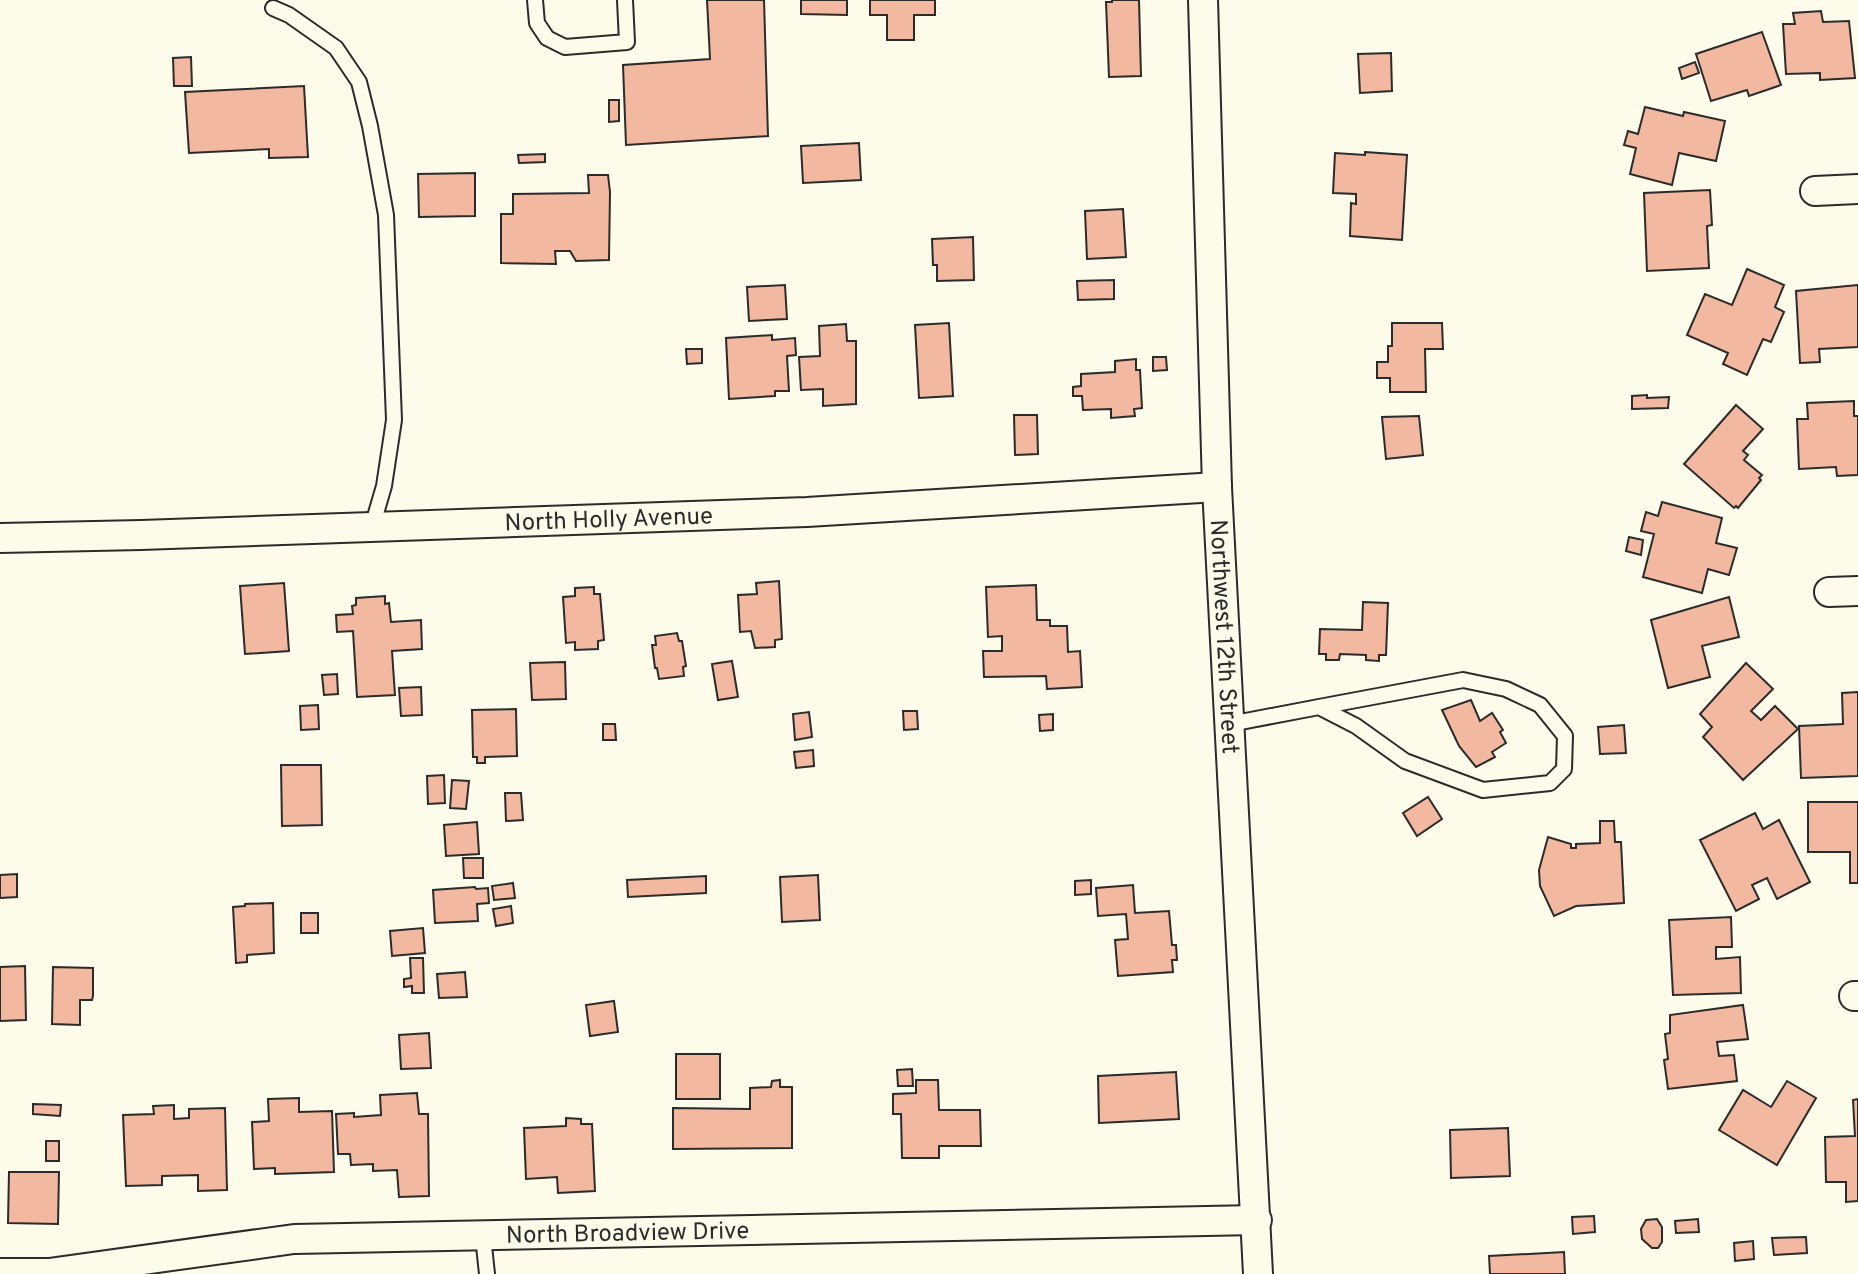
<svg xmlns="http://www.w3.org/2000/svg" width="1858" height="1274" font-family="Overpass,sans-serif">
	<rect width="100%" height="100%" fill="#fdfbea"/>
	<!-- building -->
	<g fill="#f2b8a0" stroke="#2b2b2b" stroke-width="2">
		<path d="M 707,0 L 764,0 L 768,136 L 626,145 L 623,65 L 710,59 Z"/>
		<path d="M 801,0 L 847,0 L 847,15 L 801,14 Z"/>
		<path d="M 870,0 L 935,0 L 935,15 L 914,15 L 914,40 L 887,40 L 887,15 L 870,15 Z"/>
		<path d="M 1112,0 L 1139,0 L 1141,76 L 1109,77 L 1106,2 L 1112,2 Z"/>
		<path d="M 1821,11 L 1823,22 L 1849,21 L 1855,78 L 1820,80 L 1820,73 L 1786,74 L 1783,24 L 1795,24 L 1793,13 Z"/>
		<path d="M 1762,32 L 1781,85 L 1749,96 L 1747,90 L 1711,101 L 1696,54 Z"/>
		<path d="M 1391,53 L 1392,91 L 1360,93 L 1358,54 Z"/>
		<path d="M 191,57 L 192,86 L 174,86 L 173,58 Z"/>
		<path d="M 1695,62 L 1699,73 L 1682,79 L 1679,68 Z"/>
		<path d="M 304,86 L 308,157 L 269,158 L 269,149 L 189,153 L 185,92 Z"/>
		<path d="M 609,100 L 619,100 L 619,121 L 609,122 Z"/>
		<path d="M 1645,107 L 1683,116 L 1684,112 L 1725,121 L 1716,161 L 1679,153 L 1672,185 L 1630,174 L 1636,148 L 1624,145 L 1628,131 L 1638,134 Z"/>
		<path d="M 859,143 L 861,180 L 803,183 L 801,146 Z"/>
		<path d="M 1365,152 L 1407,155 L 1402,240 L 1350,236 L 1351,203 L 1356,204 L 1356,194 L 1333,193 L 1335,153 L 1365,155 Z"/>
		<path d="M 545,154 L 545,162 L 519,163 L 518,155 Z"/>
		<path d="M 475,173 L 475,216 L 419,217 L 418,174 Z"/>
		<path d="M 588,175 L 608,175 L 610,192 L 609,260 L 576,261 L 570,251 L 555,251 L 556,264 L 501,263 L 501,214 L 513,214 L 513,194 L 589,193 Z"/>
		<path d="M 1710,190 L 1712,225 L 1707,226 L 1709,268 L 1647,271 L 1644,193 Z"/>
		<path d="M 1123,209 L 1126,257 L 1087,259 L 1085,211 Z"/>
		<path d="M 973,237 L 974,280 L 937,281 L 937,265 L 933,265 L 932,239 Z"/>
		<path d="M 1747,269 L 1784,285 L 1775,307 L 1784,312 L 1771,342 L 1763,339 L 1747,375 L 1723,364 L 1728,353 L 1687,335 L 1705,294 L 1732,305 Z"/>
		<path d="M 1114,280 L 1114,299 L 1078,300 L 1077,281 Z"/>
		<path d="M 785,285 L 787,319 L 749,321 L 747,287 Z"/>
		<path d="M 1858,285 L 1858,347 L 1819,349 L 1820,362 L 1800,363 L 1796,291 Z"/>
		<path d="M 949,323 L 953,396 L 919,398 L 915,325 Z"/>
		<path d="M 1392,323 L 1442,323 L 1443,349 L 1425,349 L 1426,392 L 1390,392 L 1390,378 L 1377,378 L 1377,362 L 1388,362 L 1388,346 L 1392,346 Z"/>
		<path d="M 846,324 L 847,341 L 856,341 L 856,404 L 823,406 L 823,389 L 801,390 L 799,357 L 820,356 L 819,326 Z"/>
		<path d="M 772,335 L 772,340 L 795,338 L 796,355 L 787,356 L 789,391 L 775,391 L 775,396 L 729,399 L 726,338 Z"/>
		<path d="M 686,349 L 702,349 L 702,363 L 687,364 Z"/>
		<path d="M 1153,357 L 1166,357 L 1167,370 L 1153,371 Z"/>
		<path d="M 1136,359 L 1136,370 L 1140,370 L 1142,408 L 1134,409 L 1135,416 L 1111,418 L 1111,409 L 1083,410 L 1082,396 L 1073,396 L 1073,387 L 1081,386 L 1081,374 L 1115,372 L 1115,361 Z"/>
		<path d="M 1647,395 L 1647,398 L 1669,397 L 1668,408 L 1632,409 L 1632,396 Z"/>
		<path d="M 1854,401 L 1854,416 L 1858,416 L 1858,475 L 1837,476 L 1836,467 L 1799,469 L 1797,419 L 1808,419 L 1807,403 Z"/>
		<path d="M 1736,405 L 1763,429 L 1743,451 L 1748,455 L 1744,460 L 1762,475 L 1759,478 L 1761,480 L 1738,508 L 1736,506 L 1734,508 L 1684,464 Z"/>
		<path d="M 1014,415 L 1037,415 L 1038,454 L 1015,455 Z"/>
		<path d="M 1419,416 L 1423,455 L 1386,459 L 1382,417 Z"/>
		<path d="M 1662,502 L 1722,518 L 1716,543 L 1737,548 L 1729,575 L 1708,569 L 1702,593 L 1643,577 L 1654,534 L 1641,531 L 1646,512 L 1658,516 Z"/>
		<path d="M 1629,537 L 1643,540 L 1641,555 L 1626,551 Z"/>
		<path d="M 779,581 L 782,639 L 775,640 L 775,647 L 755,648 L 751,631 L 740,632 L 738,595 L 757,594 L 756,583 Z"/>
		<path d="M 284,583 L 289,651 L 245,654 L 240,586 Z"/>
		<path d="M 1036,585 L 1037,620 L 1050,620 L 1050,626 L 1067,626 L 1068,652 L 1080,651 L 1082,687 L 1047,689 L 1046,676 L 984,677 L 983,651 L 1002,651 L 1002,636 L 988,637 L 986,587 Z"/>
		<path d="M 594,587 L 594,594 L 600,594 L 604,640 L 598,641 L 598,649 L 575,650 L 575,642 L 566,643 L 563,597 L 575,596 L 575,588 Z"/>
		<path d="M 385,596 L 385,604 L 389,603 L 391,622 L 421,620 L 422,649 L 392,651 L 395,695 L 357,697 L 353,631 L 337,632 L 336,615 L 353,614 L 352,606 L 356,605 L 356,598 Z"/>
		<path d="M 1729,597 L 1739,637 L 1702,646 L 1710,677 L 1668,688 L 1651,620 Z"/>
		<path d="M 1363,602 L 1388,603 L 1386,655 L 1379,655 L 1379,661 L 1366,660 L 1366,655 L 1340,654 L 1339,660 L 1326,660 L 1326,654 L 1319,654 L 1320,629 L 1362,630 Z"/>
		<path d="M 677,633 L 679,641 L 682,641 L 686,666 L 683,667 L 684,676 L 659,679 L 657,668 L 655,668 L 652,645 L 656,645 L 655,636 Z"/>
		<path d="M 732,661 L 738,697 L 718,700 L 712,664 Z"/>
		<path d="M 565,662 L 566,699 L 532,700 L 530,663 Z"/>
		<path d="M 1746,663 L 1773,689 L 1751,711 L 1761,720 L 1775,706 L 1798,729 L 1743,780 L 1703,737 L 1712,727 L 1700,714 Z"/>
		<path d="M 337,674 L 338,694 L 324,695 L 322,675 Z"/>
		<path d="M 421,687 L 422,715 L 401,716 L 399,688 Z"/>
		<path d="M 1858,692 L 1858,776 L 1801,778 L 1799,726 L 1843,724 L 1842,693 Z"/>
		<path d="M 1471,700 L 1480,721 L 1492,713 L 1503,730 L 1500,732 L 1506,743 L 1492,752 L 1495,757 L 1476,767 L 1459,746 L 1442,710 Z"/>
		<path d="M 318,705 L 319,729 L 301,730 L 300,706 Z"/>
		<path d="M 516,709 L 517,756 L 485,757 L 485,763 L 477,763 L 477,757 L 473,757 L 472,710 Z"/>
		<path d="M 903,711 L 917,711 L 918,729 L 904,730 Z"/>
		<path d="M 809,712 L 812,737 L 795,740 L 793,714 Z"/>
		<path d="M 1053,714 L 1053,730 L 1040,731 L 1039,715 Z"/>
		<path d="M 603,724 L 615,724 L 616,740 L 603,740 Z"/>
		<path d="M 1624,725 L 1626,753 L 1600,754 L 1598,727 Z"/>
		<path d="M 813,750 L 814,766 L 796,768 L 794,752 Z"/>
		<path d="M 281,765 L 321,765 L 322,825 L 282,826 Z"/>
		<path d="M 444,775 L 445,803 L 428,804 L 427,776 Z"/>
		<path d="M 452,780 L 469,781 L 466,809 L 450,808 Z"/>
		<path d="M 505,793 L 521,793 L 523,820 L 506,821 Z"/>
		<path d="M 1428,797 L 1442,819 L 1417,836 L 1403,813 Z"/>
		<path d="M 1808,802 L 1858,802 L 1858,883 L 1850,883 L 1850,852 L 1808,852 Z"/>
		<path d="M 1755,813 L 1763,829 L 1779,820 L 1810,882 L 1777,899 L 1767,878 L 1752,885 L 1759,899 L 1736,911 L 1700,840 Z"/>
		<path d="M 1600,821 L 1614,821 L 1615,842 L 1621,842 L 1624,903 L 1576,906 L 1554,916 L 1540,886 L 1539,870 L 1548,837 L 1571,844 L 1571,848 L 1576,848 L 1576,844 L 1600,843 Z"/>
		<path d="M 477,822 L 479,854 L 446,856 L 444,825 Z"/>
		<path d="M 463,858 L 483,858 L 483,878 L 464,878 Z"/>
		<path d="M 17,874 L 17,897 L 0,898 L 0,875 Z"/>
		<path d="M 818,875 L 820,920 L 782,922 L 780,877 Z"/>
		<path d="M 706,876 L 706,893 L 628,897 L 627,880 Z"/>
		<path d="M 1091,880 L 1091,894 L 1075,895 L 1075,881 Z"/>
		<path d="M 513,883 L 515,898 L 494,900 L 492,886 Z"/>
		<path d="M 1133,885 L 1135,913 L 1169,911 L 1172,945 L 1176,945 L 1177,960 L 1172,960 L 1173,972 L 1118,976 L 1115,940 L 1128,939 L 1126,914 L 1098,916 L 1096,888 Z"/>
		<path d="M 475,887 L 476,889 L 488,888 L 489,903 L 477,904 L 478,921 L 435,923 L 433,890 Z"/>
		<path d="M 273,903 L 274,953 L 247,955 L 247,962 L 236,963 L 233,907 L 245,906 L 245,904 Z"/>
		<path d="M 511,906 L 513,923 L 496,926 L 493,909 Z"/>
		<rect x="301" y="913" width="17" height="20"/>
		<path d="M 1731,917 L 1732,947 L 1716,947 L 1716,959 L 1740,957 L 1741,993 L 1673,995 L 1669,920 Z"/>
		<path d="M 423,928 L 425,953 L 392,956 L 390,931 Z"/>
		<path d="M 410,958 L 423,958 L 424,993 L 412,993 L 412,986 L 404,987 L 404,979 L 411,978 Z"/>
		<path d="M 25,966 L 26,1020 L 0,1021 L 0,967 Z"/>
		<path d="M 53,967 L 93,968 L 93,996 L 92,1000 L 80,1000 L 80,1025 L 52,1024 Z"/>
		<path d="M 465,972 L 467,997 L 439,998 L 437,974 Z"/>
		<path d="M 614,1001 L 618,1032 L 590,1036 L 586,1005 Z"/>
		<path d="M 1743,1005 L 1748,1039 L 1717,1042 L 1719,1056 L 1734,1055 L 1737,1081 L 1668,1089 L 1664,1060 L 1668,1059 L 1665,1034 L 1670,1033 L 1670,1015 Z"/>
		<path d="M 429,1033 L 431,1068 L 401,1069 L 399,1035 Z"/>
		<rect x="676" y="1054" width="44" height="45"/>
		<path d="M 912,1069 L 913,1086 L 898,1086 L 897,1070 Z"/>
		<path d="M 1176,1072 L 1179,1119 L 1099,1123 L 1098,1076 Z"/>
		<path d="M 780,1080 L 780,1087 L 792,1087 L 792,1148 L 673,1149 L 673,1108 L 750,1109 L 750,1088 L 771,1087 L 772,1081 Z"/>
		<path d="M 916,1080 L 938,1080 L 939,1110 L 980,1110 L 981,1146 L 939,1146 L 939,1158 L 902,1158 L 901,1114 L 893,1114 L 893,1094 L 916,1093 Z"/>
		<path d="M 1787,1081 L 1816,1098 L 1777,1165 L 1719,1130 L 1743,1090 L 1771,1107 Z"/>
		<path d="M 417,1093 L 419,1114 L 428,1114 L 429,1196 L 399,1197 L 397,1170 L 373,1171 L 373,1164 L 351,1165 L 350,1154 L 338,1154 L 336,1114 L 354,1113 L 354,1117 L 381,1115 L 380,1095 Z"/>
		<path d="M 299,1098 L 299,1112 L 332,1111 L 334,1172 L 275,1174 L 275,1168 L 254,1169 L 252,1122 L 269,1121 L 268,1099 Z"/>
		<path d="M 1858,1099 L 1858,1201 L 1846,1202 L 1846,1182 L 1826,1182 L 1825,1137 L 1855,1136 L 1853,1100 Z"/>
		<path d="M 33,1104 L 61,1105 L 60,1116 L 33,1114 Z"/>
		<path d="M 174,1105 L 174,1119 L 189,1118 L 189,1109 L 225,1108 L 227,1190 L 198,1191 L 198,1175 L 162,1176 L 162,1185 L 126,1186 L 123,1115 L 154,1114 L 153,1106 Z"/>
		<path d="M 566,1118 L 581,1119 L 581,1124 L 592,1124 L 595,1191 L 558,1193 L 557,1177 L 526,1179 L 524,1128 L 566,1126 Z"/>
		<path d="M 1508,1128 L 1510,1176 L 1451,1178 L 1450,1130 Z"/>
		<rect x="46" y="1141" width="13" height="20"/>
		<path d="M 9,1172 L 59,1172 L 58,1224 L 8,1223 Z"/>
		<path d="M 1594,1216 L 1595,1232 L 1573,1234 L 1572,1217 Z"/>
		<path d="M 1657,1219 L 1662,1227 L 1662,1242 L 1658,1248 L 1652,1248 L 1642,1239 L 1641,1229 L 1646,1220 Z"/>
		<path d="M 1698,1219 L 1699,1232 L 1676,1233 L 1675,1221 Z"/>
		<path d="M 1806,1237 L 1807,1253 L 1774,1255 L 1772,1238 Z"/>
		<path d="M 1753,1241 L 1754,1259 L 1735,1261 L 1734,1243 Z"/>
		<path d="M 1564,1252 L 1565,1274 L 1490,1274 L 1489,1256 Z"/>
	</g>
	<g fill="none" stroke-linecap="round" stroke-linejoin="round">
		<defs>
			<g id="service">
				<path d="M 535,0 L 537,23 L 547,38 L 565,47 L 627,42 L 625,0"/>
				<path d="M 273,8 L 289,15 L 336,48 L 359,82 L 370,126 L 386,215 L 394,420 L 384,486 L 372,527"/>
				<path d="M 1230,724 L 1319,707 L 1356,726 L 1405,761 L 1483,790 L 1550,783 L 1564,769 L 1565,736 L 1540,705 L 1506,689 L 1463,680 L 1319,707"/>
				<path d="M 483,1236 L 487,1274"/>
			</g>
			<g id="minor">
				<path id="s1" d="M 1203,0 L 1217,487 L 1258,1274"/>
				<path d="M 1815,191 L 1858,189"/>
				<path id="s2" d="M 0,538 L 141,535 L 807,512 L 1217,487"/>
				<path d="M 1829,592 L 1858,591"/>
				<path d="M 1854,996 L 1858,996"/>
				<path id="s3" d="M 0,1273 L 49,1273 L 294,1239 L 1257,1220"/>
			</g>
		</defs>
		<!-- service casing -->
		<use href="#service" stroke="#2b2b2b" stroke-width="18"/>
		<!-- minor casing -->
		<use href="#minor" stroke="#2b2b2b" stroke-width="32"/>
		<!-- service -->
		<use href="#service" stroke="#fdfbea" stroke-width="14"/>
		<!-- minor -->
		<use href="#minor" stroke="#fdfbea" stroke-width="28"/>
	</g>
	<g text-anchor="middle" stroke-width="5" stroke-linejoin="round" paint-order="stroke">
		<!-- street labels -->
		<g font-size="24" fill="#2b2b2b" stroke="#fdfbea">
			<text dy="8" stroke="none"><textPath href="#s2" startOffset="609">North Holly Avenue</textPath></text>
			<text dy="8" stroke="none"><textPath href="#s1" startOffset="637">Northwest 12th Street</textPath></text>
			<text dy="8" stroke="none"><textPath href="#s3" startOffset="630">North Broadview Drive</textPath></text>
		</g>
	</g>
</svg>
